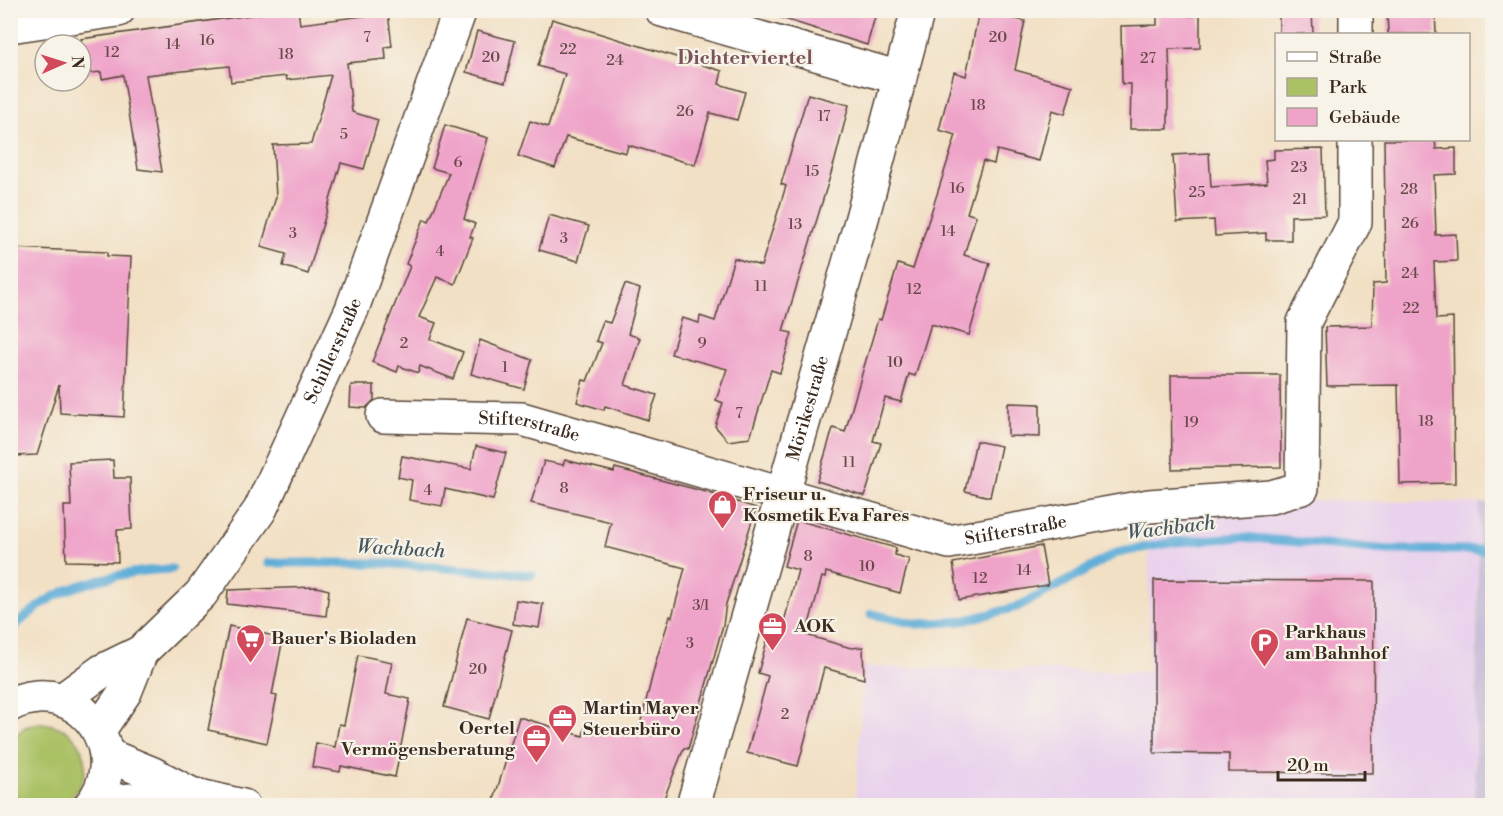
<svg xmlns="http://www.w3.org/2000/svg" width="1503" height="816" font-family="'Libre Bodoni',serif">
	<rect width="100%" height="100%" fill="#f7f3e8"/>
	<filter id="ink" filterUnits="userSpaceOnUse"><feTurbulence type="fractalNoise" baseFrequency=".0167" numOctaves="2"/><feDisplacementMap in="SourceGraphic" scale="12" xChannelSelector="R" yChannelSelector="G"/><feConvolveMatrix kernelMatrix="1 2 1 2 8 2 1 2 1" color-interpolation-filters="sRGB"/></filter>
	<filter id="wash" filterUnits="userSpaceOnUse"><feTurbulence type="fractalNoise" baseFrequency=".008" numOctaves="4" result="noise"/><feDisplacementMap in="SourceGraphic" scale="24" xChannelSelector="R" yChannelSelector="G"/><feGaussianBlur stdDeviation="1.35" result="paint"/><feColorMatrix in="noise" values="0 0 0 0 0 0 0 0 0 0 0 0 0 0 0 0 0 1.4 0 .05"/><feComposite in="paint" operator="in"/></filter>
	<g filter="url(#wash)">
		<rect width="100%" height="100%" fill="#f2e0c4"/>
		<!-- built -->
		<path fill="#e9d2ed" d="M 1306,500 L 1479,503 L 1475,805 L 855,806 L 864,667 L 1149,672 L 1149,513 Z"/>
		<!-- industrial -->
		<path fill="#c9bfd7" d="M 1479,503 L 1492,503 L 1492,806 L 1475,805 Z"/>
		<!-- green -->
		<path fill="#abc165" stroke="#737642" stroke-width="1.5" d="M 39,723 C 103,727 97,806 43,806 C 29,806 19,802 11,791 L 11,739 L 25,727 Z"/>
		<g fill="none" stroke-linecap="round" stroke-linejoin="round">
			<!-- stream -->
			<g stroke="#5eadd8" stroke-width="9">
				<path d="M 268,563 L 382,563 L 532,575"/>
				<path d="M 871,614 L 917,624 L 962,621 L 1017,607 L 1069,580 L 1116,553 L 1174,542 L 1243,537 L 1388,550 L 1492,550"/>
				<path d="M 10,630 C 24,618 38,605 55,596 C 86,580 136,570 172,569"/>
			</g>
		</g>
		<g id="blocks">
			<!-- building -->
			<g fill="#efa3c9">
				<path d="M 285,10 L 298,10 L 300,24 L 388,13 L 392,46 L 385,47 L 386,59 L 347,63 L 352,112 L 378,120 L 364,169 L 341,163 L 308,274 L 283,266 L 286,254 L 261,247 L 276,197 L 273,145 L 311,144 L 331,75 L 287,80 L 286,76 L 231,82 L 229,66 L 146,75 L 162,172 L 138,169 L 123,75 L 102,79 L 101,72 L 81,74 L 81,39 Z"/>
				<path d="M 776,10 L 877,10 L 867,45 L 775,16 Z"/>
				<path d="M 1157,10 L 1189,10 L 1189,16 L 1200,15 L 1200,48 L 1169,49 L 1170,83 L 1168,83 L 1168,129 L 1130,129 L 1131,84 L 1122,84 L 1121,26 L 1157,25 Z"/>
				<path d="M 1279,10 L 1312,10 L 1313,34 L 1279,34 Z"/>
				<path d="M 1387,10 L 1435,10 L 1436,34 L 1388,34 Z"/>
				<path d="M 979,11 L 1025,21 L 1015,70 L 1073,86 L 1065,114 L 1052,110 L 1039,161 L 997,150 L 994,164 L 983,161 L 967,213 L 976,216 L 964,255 L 990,263 L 969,335 L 931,324 L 915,376 L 909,374 L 901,402 L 885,398 L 873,441 L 881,443 L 865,496 L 817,481 L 833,428 L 845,432 L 878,319 L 881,320 L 898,264 L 913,269 L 956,135 L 939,130 L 954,72 L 966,76 Z"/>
				<path d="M 552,19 L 722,71 L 719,84 L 745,92 L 737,120 L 710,113 L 695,165 L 628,145 L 626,153 L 566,137 L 555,168 L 518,156 L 530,121 L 548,127 L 565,74 L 538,66 Z"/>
				<path d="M 477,31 L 515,41 L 505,83 L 466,72 Z"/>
				<path d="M 808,94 L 849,105 L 835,160 L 783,331 L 792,333 L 780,373 L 771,370 L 750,438 L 728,441 L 715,426 L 723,403 L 716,400 L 727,369 L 671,354 L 682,318 L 699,323 L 700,316 L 715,321 L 734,258 L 761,266 L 786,186 L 781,184 Z"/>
				<path d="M 445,125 L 488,138 L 464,219 L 475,224 L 470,237 L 473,238 L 455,284 L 437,277 L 419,317 L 436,323 L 430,339 L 463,352 L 453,379 L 420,366 L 418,373 L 399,366 L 397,372 L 372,362 L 410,266 L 406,264 L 424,219 L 429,221 L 449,173 L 432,168 Z"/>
				<path d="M 1384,140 L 1435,140 L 1436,149 L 1456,148 L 1456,174 L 1434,175 L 1436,235 L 1456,234 L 1457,261 L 1434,262 L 1436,319 L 1453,318 L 1455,483 L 1400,484 L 1398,385 L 1327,386 L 1325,327 L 1372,326 L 1373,284 L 1386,283 Z"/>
				<path d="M 1323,149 L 1325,215 L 1291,216 L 1291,240 L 1266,240 L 1266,233 L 1215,236 L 1214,220 L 1177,222 L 1173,155 L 1209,153 L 1211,187 L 1267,183 L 1265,160 L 1274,159 L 1274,150 Z"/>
				<path d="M 549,215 L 589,226 L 578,261 L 539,250 Z"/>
				<path d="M 10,248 L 107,252 L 107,256 L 131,257 L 124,417 L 60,413 L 59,385 L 37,455 L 13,456 L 10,418 Z"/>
				<path d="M 625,284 L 640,289 L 628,334 L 640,338 L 625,385 L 657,395 L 648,420 L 605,406 L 604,410 L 577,402 L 583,380 L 587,381 L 602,343 L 596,341 L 603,321 L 610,323 Z"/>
				<path d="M 480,340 L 532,360 L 524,389 L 471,374 Z"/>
				<path d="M 1171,375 L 1280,375 L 1281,467 L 1172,469 Z"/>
				<path d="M 351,385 L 374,385 L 374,400 L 366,408 L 350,407 Z"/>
				<path d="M 1008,403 L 1040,404 L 1040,437 L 1008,436 Z"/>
				<path d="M 976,441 L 1001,446 L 990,497 L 965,491 Z"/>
				<path d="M 476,446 L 506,453 L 493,500 L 445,489 L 442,506 L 409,500 L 412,480 L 398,477 L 402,456 L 471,469 Z"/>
				<path d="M 113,460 L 114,478 L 130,478 L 132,529 L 117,530 L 118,562 L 66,561 L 64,506 L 71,506 L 69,462 Z"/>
				<path d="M 565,460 L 614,472 L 615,468 L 706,492 L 756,508 L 726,604 L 723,625 L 688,749 L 684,748 L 661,806 L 511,806 L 494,800 L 519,717 L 583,736 L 586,724 L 637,737 L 656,661 L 670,616 L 672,617 L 685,568 L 605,547 L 611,522 L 531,503 L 544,461 L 563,465 Z"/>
				<path d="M 797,520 L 896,548 L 895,555 L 909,559 L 900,593 L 826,572 L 825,578 L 822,577 L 806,635 L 851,648 L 863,647 L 864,679 L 824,668 L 798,766 L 747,753 L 768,676 L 758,673 L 771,626 L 782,629 L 798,570 L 784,566 Z"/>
				<path d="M 1041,546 L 1048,585 L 959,600 L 953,563 Z"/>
				<path d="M 1154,580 L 1374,581 L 1373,773 L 1229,772 L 1229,754 L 1154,753 Z"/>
				<path d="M 317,587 L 329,590 L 326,616 L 227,604 L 228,590 Z"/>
				<path d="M 516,600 L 543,604 L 539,628 L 513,624 Z"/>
				<path d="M 467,618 L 512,630 L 489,719 L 444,707 Z"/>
				<path d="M 229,626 L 283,638 L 272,695 L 277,696 L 267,743 L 208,730 Z"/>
				<path d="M 358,655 L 392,662 L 386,694 L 410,699 L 395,777 L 341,766 L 340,772 L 312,767 L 316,743 L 335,747 L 339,724 L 344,725 Z"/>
			</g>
		</g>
	</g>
	<g filter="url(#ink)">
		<use href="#blocks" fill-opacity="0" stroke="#564537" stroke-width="1.5"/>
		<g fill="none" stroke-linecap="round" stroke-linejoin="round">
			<defs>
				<g id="minor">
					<path d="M 662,10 L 900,78"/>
					<path d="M 10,26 L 118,10"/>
					<path d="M 1356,34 L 1356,10"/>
					<path id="s1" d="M 383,416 L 522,419 L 949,542 L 1149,506 L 1271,497 L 1302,488 L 1304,322 L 1355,222 L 1355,140"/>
					<path id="s2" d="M 62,700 L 102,671 L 141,652 L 201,594 L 260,510 L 352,309 L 460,10"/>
					<path d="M 10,705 C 18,700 28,698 37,697 C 95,693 128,762 90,806"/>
					<path d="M 99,730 L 125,692 L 141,652"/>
					<path d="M 107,755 L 153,774 L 191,794 L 243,806"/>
					<path d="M 92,804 L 191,794"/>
					<path id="s3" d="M 693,806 L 862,218 L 918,10"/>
				</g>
			</defs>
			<!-- minor casing -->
			<use href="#minor" stroke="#564537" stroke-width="36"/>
			<!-- minor -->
			<use href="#minor" stroke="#fff" stroke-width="33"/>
		</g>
	</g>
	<!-- icons -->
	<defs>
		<symbol id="shop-pin" viewBox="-11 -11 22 30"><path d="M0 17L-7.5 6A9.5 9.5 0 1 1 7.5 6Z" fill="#d1495b" stroke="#f7f3e8"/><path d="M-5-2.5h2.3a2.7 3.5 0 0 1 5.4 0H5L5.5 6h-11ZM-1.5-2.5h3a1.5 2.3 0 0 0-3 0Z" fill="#fff"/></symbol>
		<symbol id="office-pin" viewBox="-11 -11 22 30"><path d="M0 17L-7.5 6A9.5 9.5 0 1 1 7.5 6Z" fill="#d1495b" stroke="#f7f3e8"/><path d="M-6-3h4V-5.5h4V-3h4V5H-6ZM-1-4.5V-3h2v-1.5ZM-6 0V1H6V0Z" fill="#fff"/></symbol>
		<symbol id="supermarket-pin" viewBox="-11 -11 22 30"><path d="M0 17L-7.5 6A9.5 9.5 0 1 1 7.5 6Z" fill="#d1495b" stroke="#f7f3e8"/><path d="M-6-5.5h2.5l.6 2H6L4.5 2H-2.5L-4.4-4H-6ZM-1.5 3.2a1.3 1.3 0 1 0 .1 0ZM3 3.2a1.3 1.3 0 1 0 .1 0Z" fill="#fff"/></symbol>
		<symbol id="parking-pin" viewBox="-11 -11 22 30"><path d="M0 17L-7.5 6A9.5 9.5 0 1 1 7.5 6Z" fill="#d1495b" stroke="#f7f3e8"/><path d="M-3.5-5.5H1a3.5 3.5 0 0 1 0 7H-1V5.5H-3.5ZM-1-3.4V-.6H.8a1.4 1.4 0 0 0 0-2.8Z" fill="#fff"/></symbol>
	</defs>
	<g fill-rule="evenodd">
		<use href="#shop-pin" x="706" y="488" width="33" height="45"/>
		<use href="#office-pin" x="756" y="610" width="33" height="45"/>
		<use href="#supermarket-pin" x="234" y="622" width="33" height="45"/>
		<use href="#parking-pin" x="1248" y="626" width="33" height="45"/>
		<use href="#office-pin" x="546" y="702" width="33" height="45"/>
		<use href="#office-pin" x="520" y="722" width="33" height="45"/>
	</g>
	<g text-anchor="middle" stroke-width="4.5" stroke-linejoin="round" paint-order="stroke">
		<!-- number labels -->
		<g font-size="15" fill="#684849">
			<text x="367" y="42">7</text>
			<text x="998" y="42">20</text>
			<text x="207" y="45">16</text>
			<text x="173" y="49">14</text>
			<text x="568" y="54">22</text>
			<text x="112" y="57">12</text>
			<text x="286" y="59">18</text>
			<text x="491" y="62">20</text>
			<text x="1148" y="63">27</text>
			<text x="615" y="65">24</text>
			<text x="978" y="110">18</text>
			<text x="685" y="116">26</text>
			<text x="824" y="121">17</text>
			<text x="344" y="139">5</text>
			<text x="458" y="167">6</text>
			<text x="1299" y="172">23</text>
			<text x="812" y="176">15</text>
			<text x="957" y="193">16</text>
			<text x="1409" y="194">28</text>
			<text x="1197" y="197">25</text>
			<text x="1300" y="204">21</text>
			<text x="1410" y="228">26</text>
			<text x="795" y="229">13</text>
			<text x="948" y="236">14</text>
			<text x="293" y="238">3</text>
			<text x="564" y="243">3</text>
			<text x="440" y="256">4</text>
			<text x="1410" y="278">24</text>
			<text x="761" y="291">11</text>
			<text x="914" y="294">12</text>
			<text x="1411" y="313">22</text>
			<text x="404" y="348">2</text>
			<text x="702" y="348">9</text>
			<text x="895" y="367">10</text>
			<text x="505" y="372">1</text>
			<text x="739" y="418">7</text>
			<text x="1426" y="426">18</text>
			<text x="1191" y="427">19</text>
			<text x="849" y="467">11</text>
			<text x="564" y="493">8</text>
			<text x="428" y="495">4</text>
			<text x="808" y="561">8</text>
			<text x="867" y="571">10</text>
			<text x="1024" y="575">14</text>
			<text x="980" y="583">12</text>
			<text x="701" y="610">3/1</text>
			<text x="690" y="648">3</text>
			<text x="478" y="674">20</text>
			<text x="785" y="719">2</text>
		</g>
		<!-- street labels -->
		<g font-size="18" fill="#3b2a1e" stroke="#f7f3e8">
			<text dy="6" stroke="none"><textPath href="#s2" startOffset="454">Schillerstraße</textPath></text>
			<text dy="6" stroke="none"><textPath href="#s3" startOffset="414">Mörikestraße</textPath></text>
			<text dy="6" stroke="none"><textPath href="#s1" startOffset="147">Stifterstraße</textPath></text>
			<text dy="6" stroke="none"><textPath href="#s1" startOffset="651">Stifterstraße</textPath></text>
		</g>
		<!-- poi labels -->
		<g font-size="18" font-weight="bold" fill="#3b2a1e" stroke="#f7f3e8" text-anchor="start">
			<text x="743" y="500">Friseur u.<tspan x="743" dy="21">Kosmetik Eva Fares</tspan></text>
			<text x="794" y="632">AOK</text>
			<text x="1285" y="638">Parkhaus<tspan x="1285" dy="21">am Bahnhof</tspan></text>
			<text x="271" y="644">Bauer's Bioladen</text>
			<text x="583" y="714">Martin Mayer<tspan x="583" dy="21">Steuerbüro</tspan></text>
			<text x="515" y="734" text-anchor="end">Oertel<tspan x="515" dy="21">Vermögensberatung</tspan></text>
		</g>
		<!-- neighbourhood labels -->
		<g font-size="20" font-weight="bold" fill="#7a545a" stroke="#f7f3e8">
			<text x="745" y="64">Dichterviertel</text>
		</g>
		<!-- water labels -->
		<g font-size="20" font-style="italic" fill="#47585f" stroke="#f7f3e8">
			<text transform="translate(1171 527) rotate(-7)" y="7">Wachbach</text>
			<text transform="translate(401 548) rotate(3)" y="7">Wachbach</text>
		</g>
	</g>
	<!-- margin -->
	<rect width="1503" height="816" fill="none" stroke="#f7f3e8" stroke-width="36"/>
	<!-- legend -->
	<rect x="1275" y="33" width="195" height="108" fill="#f7f3e8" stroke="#aca397" stroke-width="1.5"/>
	<rect x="1287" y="52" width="30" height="9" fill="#ffffff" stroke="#aca397" stroke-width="1.5"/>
	<text x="1329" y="63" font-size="18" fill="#3b2a1e">Straße</text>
	<rect x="1287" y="78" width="30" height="18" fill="#abc165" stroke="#aca397" stroke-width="1.5"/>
	<text x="1329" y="93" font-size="18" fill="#3b2a1e">Park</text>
	<rect x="1287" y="108" width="30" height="18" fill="#efa3c9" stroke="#aca397" stroke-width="1.5"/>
	<text x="1329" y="123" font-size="18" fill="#3b2a1e">Gebäude</text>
	<!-- north arrow -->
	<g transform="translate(63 63) rotate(87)"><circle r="28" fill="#f7f3e8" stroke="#aca397" stroke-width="1.5"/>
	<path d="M0-4.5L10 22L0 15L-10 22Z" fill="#d1495b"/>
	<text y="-9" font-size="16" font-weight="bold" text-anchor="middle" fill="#3b2a1e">N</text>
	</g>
	<!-- scale -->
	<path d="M1278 771v9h87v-9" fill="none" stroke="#3b2a1e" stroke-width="3"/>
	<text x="1287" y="771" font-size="18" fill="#3b2a1e" stroke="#f7f3e8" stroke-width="4.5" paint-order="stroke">20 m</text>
</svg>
